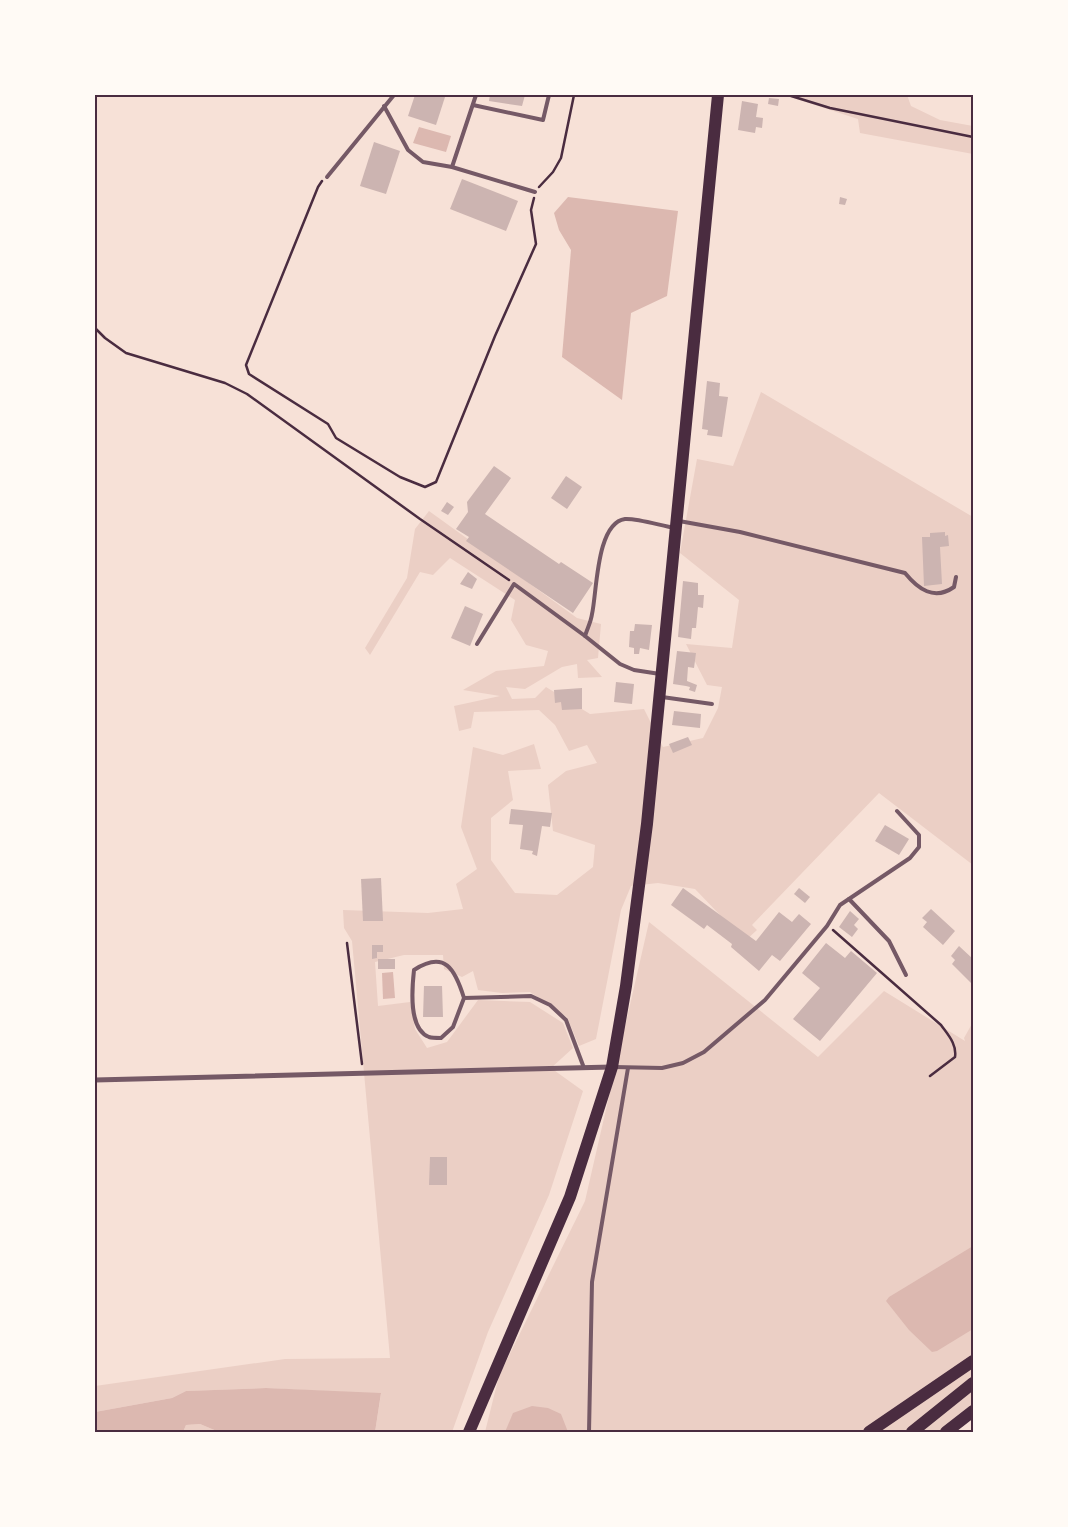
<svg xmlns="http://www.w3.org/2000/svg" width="1068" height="1527" font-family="'PT Sans',sans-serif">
	<rect width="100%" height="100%" fill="#f7e1d7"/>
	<!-- green -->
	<g fill="#ebcfc5">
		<path d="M 784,95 L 907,95 L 911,106 L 940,120 L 973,126 L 973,154 L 860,133 L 858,119 Z"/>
		<path d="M 761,392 L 973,517 L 973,865 L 879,793 L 752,925 L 757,930 L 745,941 L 695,889 L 658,883 L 631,886 L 621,910 L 596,1039 L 579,1046 L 567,1017 L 530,992 L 502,993 L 478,990 L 473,971 L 462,977 L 444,969 L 443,955 L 404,955 L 375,962 L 378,1006 L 410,1002 L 415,1029 L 427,1048 L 447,1042 L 478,1000 L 530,1002 L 563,1023 L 573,1048 L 551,1068 L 583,1091 L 549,1195 L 488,1332 L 452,1432 L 375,1432 L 381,1394 L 266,1388 L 186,1391 L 172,1398 L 95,1412 L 95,1386 L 285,1359 L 390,1358 L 352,941 L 344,928 L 343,910 L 428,913 L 463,909 L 456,884 L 477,869 L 461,827 L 473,747 L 503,755 L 534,744 L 541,769 L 508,771 L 513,800 L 491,818 L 491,860 L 515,893 L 557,895 L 593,867 L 595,845 L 553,831 L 548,785 L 566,771 L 597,763 L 587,745 L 569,751 L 555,725 L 539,710 L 474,712 L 471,728 L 459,731 L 454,706 L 500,696 L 463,690 L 496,671 L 544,666 L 548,651 L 526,645 L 511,620 L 515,600 L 450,558 L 433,575 L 420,572 L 370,655 L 365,648 L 407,578 L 415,529 L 429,511 L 577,618 L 601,624 L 598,658 L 587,660 L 602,677 L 578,678 L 577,664 L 562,667 L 525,689 L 506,687 L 512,699 L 535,698 L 546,687 L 590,714 L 644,709 L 663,747 L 703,738 L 718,708 L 722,687 L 707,685 L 686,644 L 732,648 L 739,600 L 680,553 L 697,459 L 733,466 Z"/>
		<path d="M 649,922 L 818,1057 L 884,991 L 965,1041 L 964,1038 L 973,1022 L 973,1406 L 946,1432 L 485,1432 L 499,1376 L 585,1201 Z"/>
		<path d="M 200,1424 L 219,1432 L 183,1432 L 186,1425 Z"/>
	</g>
	<!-- water -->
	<g fill="#dcb8b0">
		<path d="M 419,127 L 451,136 L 446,152 L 413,143 Z"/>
		<path d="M 568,197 L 678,211 L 667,296 L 631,313 L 622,400 L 562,357 L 571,250 L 559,230 L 554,213 Z"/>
		<path d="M 393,972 L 395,998 L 383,999 L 382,973 Z"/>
		<path d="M 973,1246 L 973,1329 L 937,1351 L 932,1352 L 909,1330 L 886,1301 L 889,1297 Z"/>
		<path d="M 266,1388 L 381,1393 L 375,1432 L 219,1432 L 200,1424 L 186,1425 L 183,1432 L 95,1432 L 95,1412 L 172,1398 L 186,1391 Z"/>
		<path d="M 532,1406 L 548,1408 L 561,1414 L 568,1432 L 505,1432 L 513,1413 Z"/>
	</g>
	<!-- building -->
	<g fill="#ccb4b1">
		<path d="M 415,95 L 445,97 L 436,125 L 408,116 Z"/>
		<path d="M 490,95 L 525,95 L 522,106 L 489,101 Z"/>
		<path d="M 769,98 L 779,99 L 778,106 L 768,104 Z"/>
		<path d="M 742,101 L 758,104 L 756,117 L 763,118 L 762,128 L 756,127 L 755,133 L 738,130 Z"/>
		<path d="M 374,142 L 400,151 L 386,194 L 360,186 Z"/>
		<path d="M 462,179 L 518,201 L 506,231 L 450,209 Z"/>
		<path d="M 840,197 L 847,199 L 845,205 L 839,204 Z"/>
		<path d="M 707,381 L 720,383 L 719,396 L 728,397 L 722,437 L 707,435 L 708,430 L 702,429 Z"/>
		<path d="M 494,466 L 511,478 L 485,514 L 559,564 L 561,562 L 593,583 L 573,613 L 466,541 L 469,537 L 456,529 L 468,512 L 467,502 Z"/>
		<path d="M 566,476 L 582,487 L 567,509 L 551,498 Z"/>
		<path d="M 447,502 L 454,507 L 448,515 L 441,511 Z"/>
		<path d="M 945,532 L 945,536 L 948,535 L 949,546 L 940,547 L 942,584 L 924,586 L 922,537 L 930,537 L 930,533 Z"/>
		<path d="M 468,572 L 477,579 L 472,589 L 460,584 Z"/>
		<path d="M 683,581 L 698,583 L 698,595 L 704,595 L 703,608 L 698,607 L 696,628 L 692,628 L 691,639 L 678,637 Z"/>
		<path d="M 465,606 L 483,614 L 470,646 L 451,638 Z"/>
		<path d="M 635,624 L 652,625 L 649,650 L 640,648 L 639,654 L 634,654 L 634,648 L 629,647 L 630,631 L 634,631 Z"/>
		<path d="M 677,651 L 696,653 L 694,668 L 688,667 L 687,681 L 697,685 L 695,692 L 689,690 L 690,687 L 686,686 L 673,684 Z"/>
		<path d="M 616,682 L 634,684 L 632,704 L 614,702 Z"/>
		<path d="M 582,688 L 582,709 L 562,710 L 561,702 L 555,703 L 554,690 Z"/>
		<path d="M 674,711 L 701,714 L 700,728 L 672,725 Z"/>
		<path d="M 688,737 L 692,745 L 673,753 L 669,744 Z"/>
		<path d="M 511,809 L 552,813 L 550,827 L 542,826 L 537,856 L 532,854 L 533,851 L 520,849 L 523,825 L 509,824 Z"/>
		<path d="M 885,825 L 909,839 L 899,855 L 875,841 Z"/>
		<path d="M 381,878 L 383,921 L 363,921 L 361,879 Z"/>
		<path d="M 683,888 L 756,941 L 779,912 L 792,922 L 799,914 L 811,924 L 780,961 L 772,955 L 759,971 L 731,947 L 732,944 L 707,925 L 704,929 L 671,905 Z"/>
		<path d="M 799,888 L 810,897 L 805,903 L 794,894 Z"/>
		<path d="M 931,909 L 955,931 L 943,945 L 923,927 L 927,922 L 922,918 Z"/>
		<path d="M 850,911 L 859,919 L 854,925 L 858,929 L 852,937 L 839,927 Z"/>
		<path d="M 826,943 L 845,958 L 851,951 L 877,973 L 820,1041 L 793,1019 L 820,988 L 802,973 Z"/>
		<path d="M 372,945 L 383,945 L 383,952 L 377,952 L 377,958 L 372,959 Z"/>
		<path d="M 959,946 L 973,959 L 971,983 L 952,964 L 955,960 L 951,956 Z"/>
		<rect x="378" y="959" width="17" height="10"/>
		<path d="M 424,986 L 442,986 L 443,1017 L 423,1017 Z"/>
		<path d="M 430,1157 L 447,1157 L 447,1185 L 429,1185 Z"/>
	</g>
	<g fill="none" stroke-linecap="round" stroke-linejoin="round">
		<!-- path -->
		<g stroke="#4a2c40" stroke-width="2.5">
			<path d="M 788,95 L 830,108 L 973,137"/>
			<path d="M 322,181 L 318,187 L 246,365 L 249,374 L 328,424 L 336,438 L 400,477 L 425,487 L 436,482 L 495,336 L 536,244 L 531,210 L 534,198"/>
			<path d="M 539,187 L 553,172 L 561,158 L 574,95"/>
			<path d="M 95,328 L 105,338 L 126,353 L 225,383 L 247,394 L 420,519 L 509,580"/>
			<path d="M 833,930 L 941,1025 C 948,1035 957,1044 955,1057 L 930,1076"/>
			<path d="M 347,943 L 362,1064"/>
		</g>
		<!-- service -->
		<g stroke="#755966" stroke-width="4">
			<path d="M 473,105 L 543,120 L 549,95"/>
			<path d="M 384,106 L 408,150 L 423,162 L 452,167 L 535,192"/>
			<path d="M 452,167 L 476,95"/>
			<path d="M 327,177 L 394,95"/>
			<path d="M 679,521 L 740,532 L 905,573 C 918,589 934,601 954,587 L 956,577"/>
			<path d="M 477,644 L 514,584 L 585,636"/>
			<path d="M 660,674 L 634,670 L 620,664 L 585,636 C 587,629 591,622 592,614 C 597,593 596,523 625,519 C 637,518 662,526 675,528"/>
			<path d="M 662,697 L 712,704"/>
			<path d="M 849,899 L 889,941 L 906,975"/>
			<path d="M 464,998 C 455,969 445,950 414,970 C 412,988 408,1029 429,1037 C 432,1038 438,1038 441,1038 L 453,1027 L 464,998 L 531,996 L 550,1005 L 566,1020 L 584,1068"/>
			<path d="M 614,1067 L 662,1068 L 683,1063 L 704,1052 L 765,1000 L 827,926 L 840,905 L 910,858 L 919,847 L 919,835 L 897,811"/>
			<path d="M 589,1432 L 592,1282 L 628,1068"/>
		</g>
		<!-- minor -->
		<path stroke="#755966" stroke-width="5" d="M 95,1080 L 612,1067"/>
		<!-- primary -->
		<path stroke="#4a2c40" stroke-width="12" d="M 469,1432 L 570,1197 L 612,1067 L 626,986 L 647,824 L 718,95"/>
		<!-- trunk -->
		<g stroke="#4a2c40" stroke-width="12">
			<path d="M 869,1432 L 973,1361"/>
			<path d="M 912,1432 L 973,1383"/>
			<path d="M 946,1432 L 973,1411"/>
		</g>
	</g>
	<!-- border -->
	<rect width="1068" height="1527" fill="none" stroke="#fffaf5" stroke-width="192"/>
	<rect x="96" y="96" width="876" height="1335" fill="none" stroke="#4a2c40" stroke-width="2"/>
</svg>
